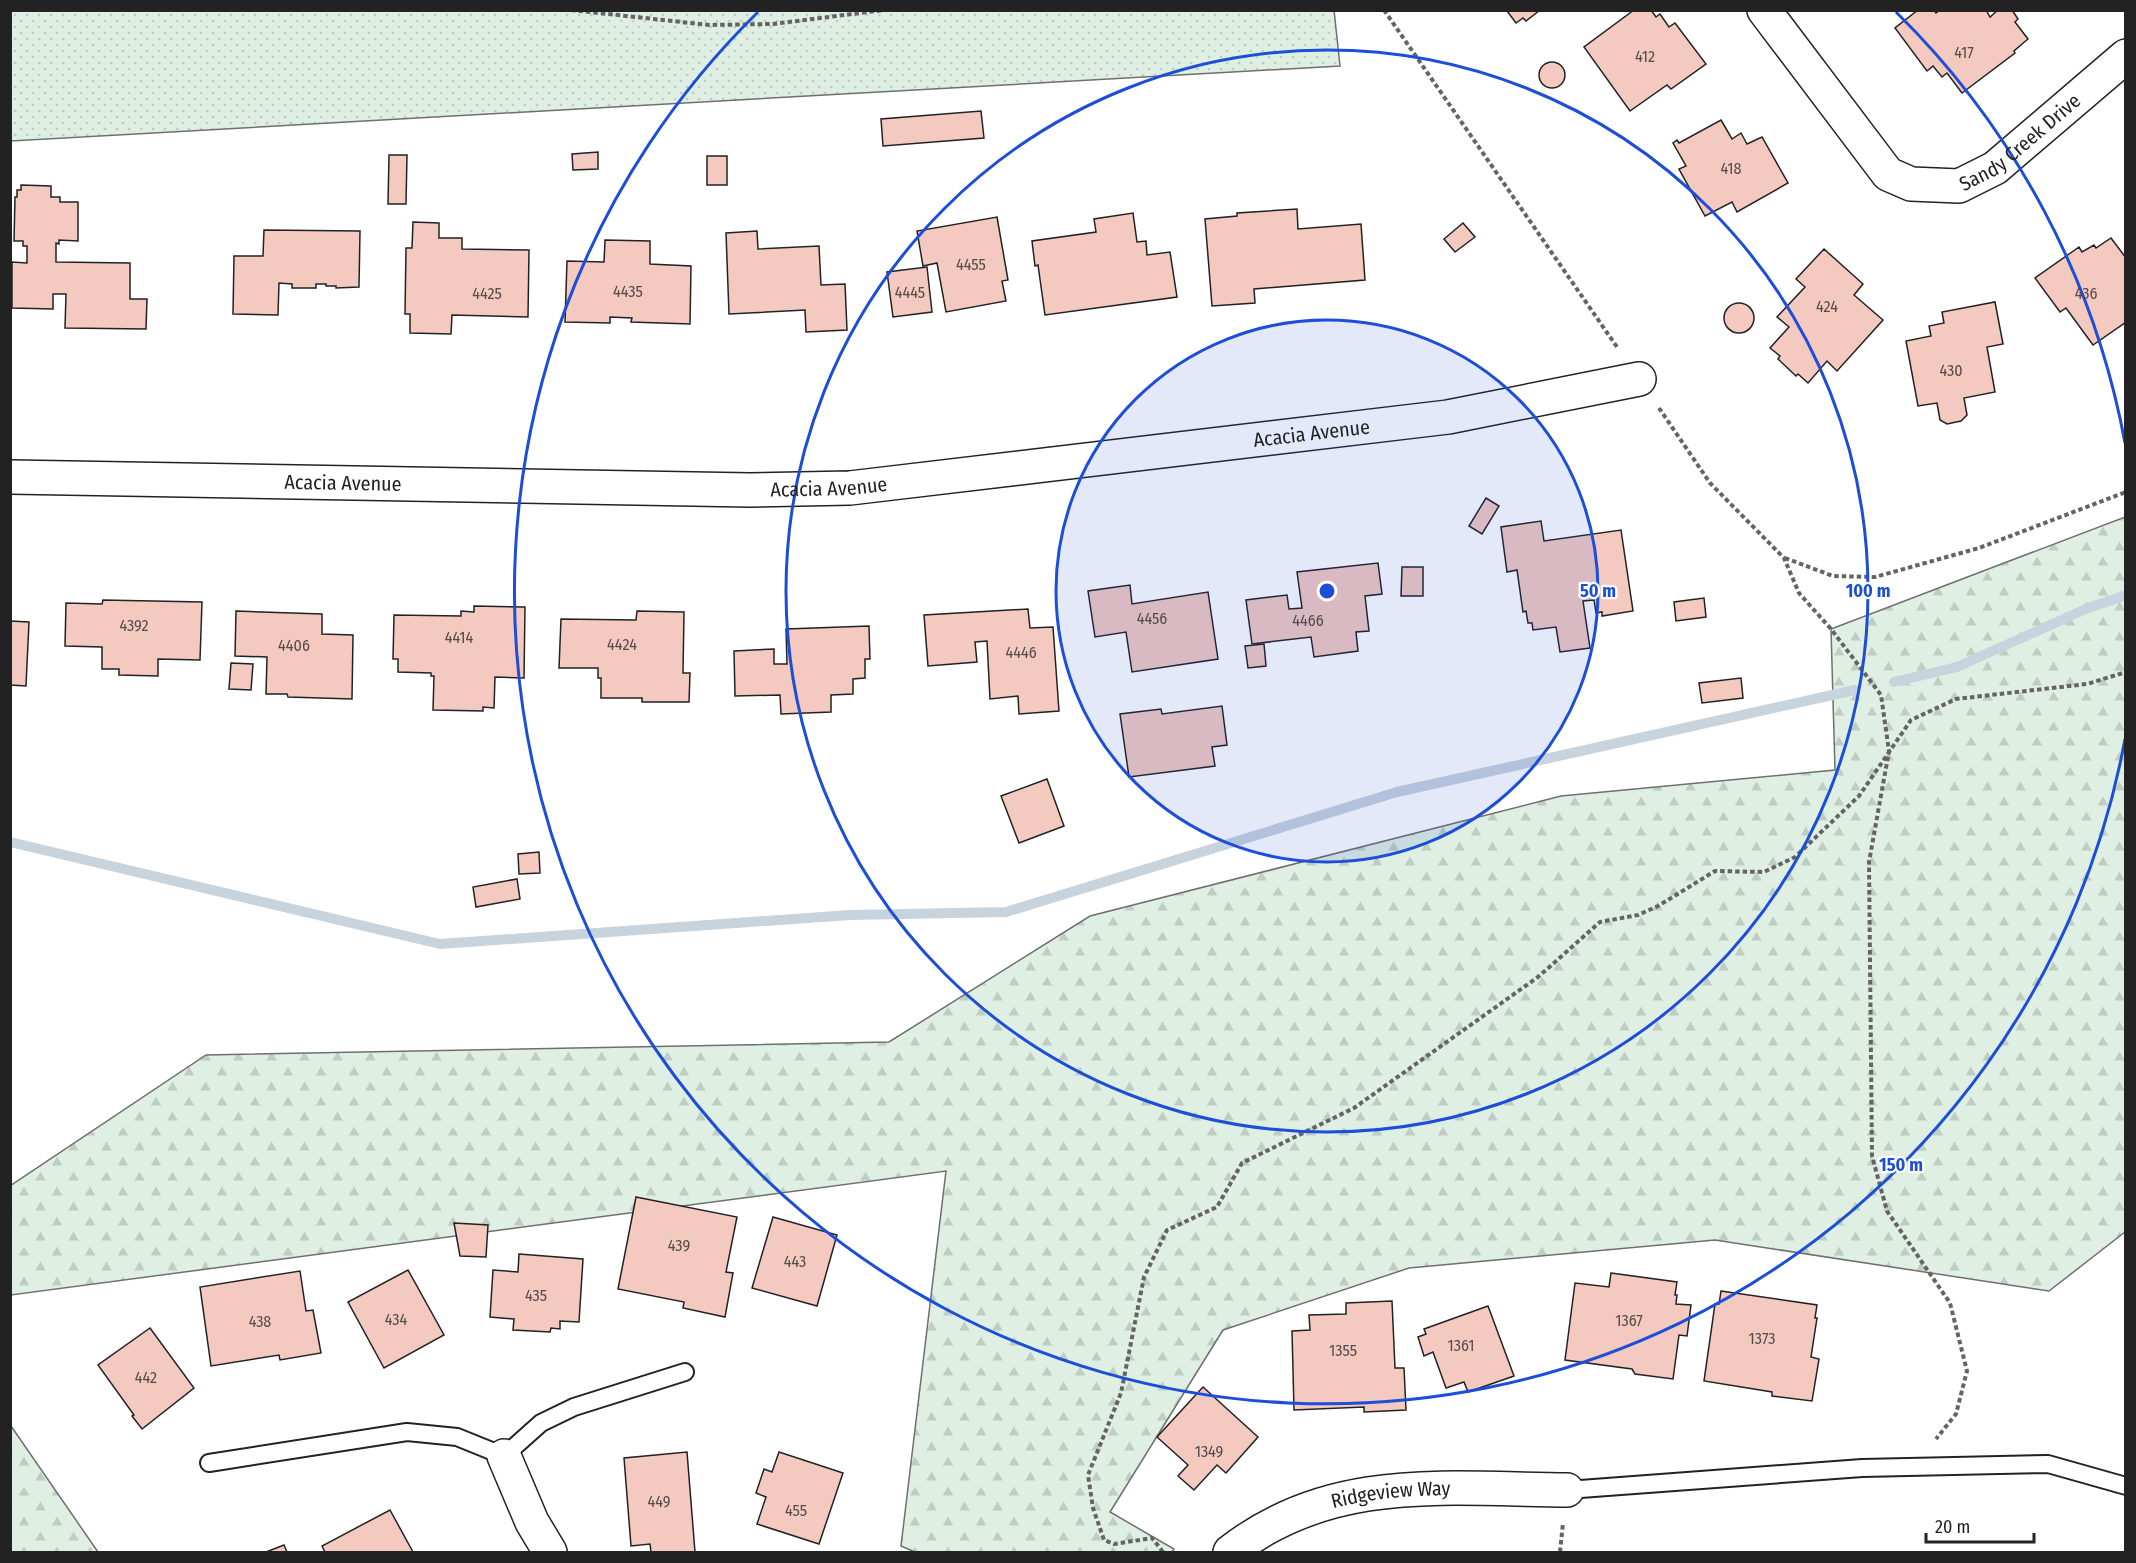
<svg xmlns="http://www.w3.org/2000/svg" width="2136" height="1563" font-family="'Fira Sans Condensed',sans-serif">
	<defs>
		<pattern id="grass-dots" width="8" height="8" patternUnits="userSpaceOnUse" patternTransform="scale(1.5)"><rect width="8" height="8" fill="#e0efe3"/><path d="M2 2h.1M6 6h.1" fill="none" stroke="#c0cdc2" stroke-width="1.8" stroke-linecap="round"/></pattern>
		<pattern id="forest-firs" width="22" height="20" patternUnits="userSpaceOnUse" patternTransform="scale(1.5)"><rect width="22" height="20" fill="#e0efe3"/><path d="M5 1l3.5 6h-7zM16 11l3.5 6h-7z" fill="#c0cdc2"/></pattern>
	</defs>
	<rect width="100%" height="100%" fill="#fff"/>
	<!-- grass -->
	<path fill="url(#grass-dots)" stroke="#6f6f6f" stroke-width="1.5" d="M 1334,10 L 1340,66 L 11,141 L 11,11 Z"/>
	<!-- forest -->
	<g fill="url(#forest-firs)" stroke="#6f6f6f" stroke-width="1.5">
		<path d="M 2125,517 L 2125,1232 L 2049,1291 L 1715,1240 L 1409,1268 L 1223,1330 L 1110,1512 L 1174,1549 L 1172,1552 L 915,1552 L 901,1546 L 946,1171 L 11,1295 L 10,1186 L 206,1055 L 889,1042 L 1090,916 L 1561,796 L 1835,770 L 1831,629 Z"/>
		<path d="M 11,1426 L 98,1552 L 11,1552 Z"/>
	</g>
	<g fill="none" stroke-linecap="round" stroke-linejoin="round">
		<!-- stream -->
		<g stroke="#c7d3dd" stroke-width="10">
			<path d="M 1894,682 L 1957,667 L 2086,609 L 2126,595"/>
			<path d="M 10,842 L 440,944 L 850,915 L 1006,912 L 1397,792 L 1855,690"/>
		</g>
	</g>
	<!-- building -->
	<g fill="#f3c9c0" stroke="#222" stroke-width="1.5">
		<path d="M 1509,10 L 1540,10 L 1526,21 L 1523,18 L 1516,23 L 1507,11 Z"/>
		<path d="M 1634,10 L 1651,10 L 1656,17 L 1660,14 L 1669,27 L 1675,23 L 1706,64 L 1671,89 L 1667,85 L 1630,111 L 1584,47 Z"/>
		<path d="M 1918,10 L 1934,10 L 1936,13 L 1940,10 L 1986,10 L 1990,17 L 1998,10 L 2012,10 L 2018,19 L 2015,22 L 2028,39 L 2014,51 L 2015,53 L 1962,93 L 1947,73 L 1942,77 L 1933,66 L 1927,71 L 1895,28 Z"/>
		<circle cx="1552" cy="75" r="13"/>
		<path d="M 981,111 L 984,138 L 883,146 L 881,119 Z"/>
		<path d="M 1721,120 L 1732,139 L 1741,133 L 1747,144 L 1762,137 L 1788,183 L 1737,212 L 1732,202 L 1705,216 L 1679,169 L 1686,166 L 1673,143 L 1677,140 L 1679,143 Z"/>
		<path d="M 598,152 L 598,169 L 573,170 L 572,154 Z"/>
		<path d="M 389,155 L 407,155 L 406,204 L 388,204 Z"/>
		<rect x="707" y="156" width="20" height="29"/>
		<path d="M 21,185 L 51,186 L 51,197 L 60,197 L 60,202 L 78,202 L 78,241 L 59,240 L 59,244 L 56,243 L 56,262 L 130,263 L 130,299 L 147,299 L 146,329 L 65,328 L 66,294 L 53,294 L 53,309 L 12,308 L 12,262 L 27,263 L 27,246 L 23,246 L 23,241 L 14,241 L 15,197 L 17,197 L 17,190 L 21,190 Z"/>
		<path d="M 1297,209 L 1298,229 L 1361,224 L 1365,280 L 1254,289 L 1255,303 L 1212,306 L 1205,219 L 1237,216 L 1237,213 Z"/>
		<path d="M 1133,213 L 1137,242 L 1146,241 L 1147,255 L 1170,252 L 1177,297 L 1045,315 L 1038,265 L 1035,266 L 1032,241 L 1096,232 L 1094,219 Z"/>
		<path d="M 997,217 L 1008,280 L 1002,281 L 1006,301 L 946,312 L 937,263 L 923,266 L 917,231 Z"/>
		<path d="M 413,222 L 439,223 L 439,238 L 462,238 L 462,249 L 529,250 L 528,317 L 452,315 L 451,334 L 410,333 L 410,314 L 405,314 L 406,248 L 412,248 Z"/>
		<path d="M 1463,223 L 1475,237 L 1455,252 L 1444,239 Z"/>
		<path d="M 264,230 L 360,231 L 359,287 L 336,288 L 336,286 L 326,286 L 326,284 L 316,284 L 316,288 L 292,288 L 292,284 L 279,283 L 278,315 L 233,314 L 234,256 L 263,256 Z"/>
		<path d="M 757,231 L 758,249 L 819,246 L 821,285 L 845,284 L 847,330 L 806,332 L 805,310 L 729,314 L 726,233 Z"/>
		<path d="M 2111,238 L 2126,258 L 2126,322 L 2093,345 L 2066,308 L 2060,312 L 2035,278 L 2079,247 L 2082,252 L 2094,245 L 2096,248 Z"/>
		<path d="M 605,240 L 650,241 L 650,264 L 691,266 L 690,324 L 631,322 L 632,318 L 610,317 L 610,323 L 565,322 L 567,261 L 604,262 Z"/>
		<path d="M 1824,249 L 1863,284 L 1854,295 L 1883,320 L 1837,371 L 1827,361 L 1808,383 L 1798,374 L 1796,376 L 1778,359 L 1780,356 L 1770,348 L 1789,327 L 1777,317 L 1805,287 L 1796,279 Z"/>
		<path d="M 927,267 L 932,312 L 893,317 L 887,272 Z"/>
		<path d="M 1995,302 L 2003,344 L 1987,347 L 1995,392 L 1964,398 L 1967,415 L 1961,421 L 1947,424 L 1940,420 L 1937,403 L 1918,406 L 1906,341 L 1931,336 L 1929,326 L 1944,323 L 1942,312 Z"/>
		<circle cx="1739" cy="318" r="15"/>
		<path d="M 1486,498 L 1499,506 L 1482,534 L 1469,526 Z"/>
		<path d="M 1541,521 L 1544,541 L 1621,530 L 1633,611 L 1602,616 L 1602,612 L 1596,613 L 1594,600 L 1583,601 L 1590,648 L 1560,652 L 1556,627 L 1533,630 L 1532,623 L 1528,623 L 1526,611 L 1523,612 L 1517,570 L 1507,572 L 1501,527 Z"/>
		<path d="M 1378,563 L 1382,594 L 1365,596 L 1369,631 L 1356,632 L 1358,651 L 1314,657 L 1311,637 L 1252,644 L 1246,600 L 1287,595 L 1289,609 L 1302,608 L 1297,572 Z"/>
		<path d="M 1402,567 L 1423,567 L 1423,596 L 1401,596 Z"/>
		<path d="M 1130,585 L 1132,604 L 1208,592 L 1218,659 L 1132,672 L 1126,632 L 1095,637 L 1088,591 Z"/>
		<path d="M 1704,598 L 1706,617 L 1676,621 L 1674,602 Z"/>
		<path d="M 103,600 L 202,602 L 200,660 L 158,659 L 158,676 L 119,675 L 119,669 L 102,669 L 102,647 L 65,646 L 66,603 L 102,604 Z"/>
		<path d="M 474,606 L 525,607 L 524,678 L 495,677 L 494,708 L 483,707 L 483,711 L 433,710 L 434,676 L 431,676 L 431,673 L 398,672 L 398,659 L 393,659 L 394,615 L 461,616 L 461,611 L 474,612 Z"/>
		<path d="M 1028,609 L 1030,628 L 1053,627 L 1059,711 L 1019,714 L 1018,696 L 990,699 L 987,641 L 975,642 L 977,662 L 928,666 L 924,615 Z"/>
		<path d="M 236,611 L 322,614 L 322,634 L 353,635 L 352,699 L 288,697 L 287,694 L 266,694 L 267,657 L 235,656 Z"/>
		<path d="M 637,611 L 684,612 L 683,673 L 690,673 L 689,702 L 642,702 L 642,698 L 601,698 L 601,678 L 598,678 L 598,668 L 559,668 L 561,619 L 636,620 Z"/>
		<path d="M 10,621 L 29,622 L 26,686 L 10,685 Z"/>
		<path d="M 869,626 L 870,659 L 865,659 L 865,678 L 853,679 L 853,694 L 831,695 L 831,712 L 781,714 L 780,695 L 735,696 L 734,651 L 774,649 L 774,664 L 787,664 L 786,629 Z"/>
		<path d="M 1264,644 L 1266,666 L 1248,668 L 1245,646 Z"/>
		<path d="M 231,663 L 253,664 L 251,690 L 229,689 Z"/>
		<path d="M 1741,678 L 1743,698 L 1702,703 L 1699,683 Z"/>
		<path d="M 1222,706 L 1227,745 L 1212,747 L 1215,766 L 1129,777 L 1120,714 L 1161,709 L 1162,714 Z"/>
		<path d="M 1047,779 L 1064,826 L 1019,843 L 1001,796 Z"/>
		<path d="M 539,852 L 540,873 L 519,874 L 518,854 Z"/>
		<path d="M 517,879 L 520,899 L 476,907 L 473,887 Z"/>
		<path d="M 636,1197 L 737,1217 L 726,1272 L 733,1273 L 725,1317 L 683,1308 L 684,1302 L 618,1289 Z"/>
		<path d="M 773,1217 L 837,1235 L 817,1306 L 752,1288 Z"/>
		<path d="M 454,1223 L 488,1225 L 486,1257 L 460,1256 Z"/>
		<path d="M 519,1254 L 583,1259 L 579,1322 L 560,1321 L 560,1329 L 551,1328 L 550,1332 L 513,1330 L 514,1319 L 490,1317 L 493,1270 L 518,1272 Z"/>
		<path d="M 408,1270 L 444,1335 L 384,1368 L 348,1302 Z"/>
		<path d="M 300,1271 L 306,1311 L 313,1310 L 321,1353 L 280,1360 L 279,1355 L 211,1366 L 200,1287 Z"/>
		<path d="M 1611,1273 L 1677,1282 L 1675,1295 L 1677,1295 L 1676,1304 L 1691,1305 L 1687,1336 L 1679,1335 L 1673,1379 L 1635,1374 L 1632,1369 L 1565,1360 L 1575,1283 L 1609,1287 Z"/>
		<path d="M 1721,1291 L 1817,1305 L 1815,1318 L 1817,1318 L 1811,1357 L 1819,1359 L 1812,1401 L 1772,1396 L 1772,1392 L 1704,1381 L 1715,1304 L 1719,1304 Z"/>
		<path d="M 1392,1301 L 1395,1368 L 1404,1368 L 1406,1410 L 1364,1412 L 1364,1407 L 1294,1410 L 1292,1331 L 1310,1330 L 1309,1315 L 1346,1314 L 1346,1303 Z"/>
		<path d="M 1488,1306 L 1514,1376 L 1468,1392 L 1464,1382 L 1446,1388 L 1433,1352 L 1424,1356 L 1418,1337 L 1426,1334 L 1424,1329 Z"/>
		<path d="M 150,1328 L 194,1388 L 142,1429 L 132,1416 L 134,1415 L 98,1365 Z"/>
		<path d="M 1203,1387 L 1258,1437 L 1226,1473 L 1217,1465 L 1194,1490 L 1178,1476 L 1188,1465 L 1157,1437 Z"/>
		<path d="M 687,1452 L 695,1552 L 651,1552 L 650,1544 L 631,1546 L 624,1458 Z"/>
		<path d="M 779,1452 L 843,1473 L 819,1544 L 757,1524 L 766,1497 L 756,1493 L 764,1469 L 772,1472 Z"/>
		<path d="M 390,1510 L 413,1552 L 325,1552 L 322,1546 Z"/>
		<path d="M 284,1545 L 287,1552 L 266,1552 Z"/>
	</g>
	<g fill="none" stroke-linecap="round" stroke-linejoin="round">
		<defs>
			<g id="lane">
				<path d="M 209,1463 L 407,1432 L 457,1437 L 504,1456 L 541,1423 L 574,1407 L 685,1372"/>
				<path d="M 1567,1490 L 1862,1468 L 2048,1464 L 2126,1486"/>
			</g>
			<g id="street">
				<path id="s1" d="M 1764,10 L 1888,174 L 1911,184 L 1959,186 L 1995,168 L 2126,56"/>
				<path id="s2" d="M 10,477 L 750,490 L 850,488 L 1448,417 L 1639,379"/>
				<path d="M 504,1456 L 532,1522 L 550,1552"/>
				<path id="s3" d="M 1230,1552 C 1331,1473 1446,1489 1567,1490"/>
			</g>
		</defs>
		<!-- lane casing -->
		<use href="#lane" stroke="#222" stroke-width="20"/>
		<!-- street casing -->
		<use href="#street" stroke="#222" stroke-width="36"/>
		<!-- path -->
		<g stroke="#646464" stroke-width="4" stroke-dasharray="4.5 3" stroke-linecap="butt">
			<path d="M 571,10 L 709,25 L 773,24 L 884,10"/>
			<path d="M 1384,10 L 1617,347"/>
			<path d="M 1659,408 L 1710,483 L 1784,558 L 1799,593 L 1831,629 L 1881,695 L 1889,751 L 1869,862 L 1872,1156 L 1887,1211 L 1950,1303 L 1967,1371 L 1956,1414 L 1936,1439"/>
			<path d="M 1785,558 L 1833,576 L 1875,577 L 1979,548 L 2126,492"/>
			<path d="M 1163,1552 L 1152,1538 L 1114,1544 L 1104,1540 L 1093,1508 L 1088,1475 L 1121,1393 L 1144,1277 L 1167,1230 L 1217,1207 L 1242,1163 L 1354,1108 L 1538,977 L 1600,922 L 1638,915 L 1658,906 L 1715,871 L 1764,872 L 1795,857 L 1859,796 L 1911,720 L 1956,699 L 2087,684 L 2126,672"/>
			<path d="M 1560,1552 L 1563,1523"/>
		</g>
		<!-- lane -->
		<use href="#lane" stroke="#fff" stroke-width="16"/>
		<!-- street -->
		<use href="#street" stroke="#fff" stroke-width="33"/>
	</g>
	<!-- distance rings -->
	<circle cx="1327" cy="591" r="271" fill="#1d4ed8" fill-opacity=".12"/>
	<g fill="none" stroke="#1d4ed8" stroke-width="3">
		<circle cx="1327" cy="591" r="271"/>
		<circle cx="1327" cy="591" r="541"/>
		<path d="M2125 739A812 812 0 1 1 758 12M1896 12A812 812 0 0 1 2125 443"/>
	</g>
	<g text-anchor="middle" stroke-width="4.5" stroke-linejoin="round" paint-order="stroke">
		<!-- number labels -->
		<g font-size="16" fill="#564c4a">
			<text x="1964" y="58">417</text>
			<text x="1645" y="62">412</text>
			<text x="1731" y="174">418</text>
			<text x="971" y="270">4455</text>
			<text x="628" y="297">4435</text>
			<text x="910" y="298">4445</text>
			<text x="487" y="299">4425</text>
			<text x="2086" y="299">436</text>
			<text x="1827" y="312">424</text>
			<text x="1951" y="376">430</text>
			<text x="1152" y="624">4456</text>
			<text x="1308" y="626">4466</text>
			<text x="134" y="631">4392</text>
			<text x="459" y="643">4414</text>
			<text x="622" y="650">4424</text>
			<text x="294" y="651">4406</text>
			<text x="1021" y="658">4446</text>
			<text x="679" y="1251">439</text>
			<text x="795" y="1267">443</text>
			<text x="536" y="1301">435</text>
			<text x="396" y="1325">434</text>
			<text x="1629" y="1326">1367</text>
			<text x="260" y="1327">438</text>
			<text x="1762" y="1344">1373</text>
			<text x="1461" y="1351">1361</text>
			<text x="1343" y="1356">1355</text>
			<text x="146" y="1383">442</text>
			<text x="1209" y="1457">1349</text>
			<text x="659" y="1507">449</text>
			<text x="796" y="1516">455</text>
		</g>
		<!-- street labels -->
		<g font-size="20" fill="#222" stroke="#fff">
			<text dy="7" stroke="none"><textPath href="#s1" startOffset="354">Sandy Creek Drive</textPath></text>
			<text dy="7" stroke="none"><textPath href="#s2" startOffset="1305">Acacia Avenue</textPath></text>
			<text dy="7" stroke="none"><textPath href="#s2" startOffset="333">Acacia Avenue</textPath></text>
			<text dy="7" stroke="none"><textPath href="#s2" startOffset="819">Acacia Avenue</textPath></text>
			<text dy="7" stroke="none"><textPath href="#s3" startOffset="174">Ridgeview Way</textPath></text>
		</g>
	</g>
	<circle cx="1327" cy="591" r="9" fill="#1d4ed8" stroke="#fff" stroke-width="3"/>
	<g font-size="18" text-anchor="middle" font-weight="bold" fill="#1d4ed8" stroke="#fff" stroke-width="4.5" stroke-linejoin="round" paint-order="stroke">
		<text x="1598" y="597">50 m</text>
		<text x="1868" y="597">100 m</text>
		<text x="1901" y="1171">150 m</text>
	</g>
	<!-- border -->
	<rect width="2136" height="1563" fill="none" stroke="#222222" stroke-width="24"/>
	<!-- scale -->
	<path d="M1926 1533v9h108v-9" fill="none" stroke="#222222" stroke-width="3"/>
	<text x="1935" y="1533" font-size="18" fill="#222222" stroke="#ffffff" stroke-width="4.5" paint-order="stroke">20 m</text>
</svg>
